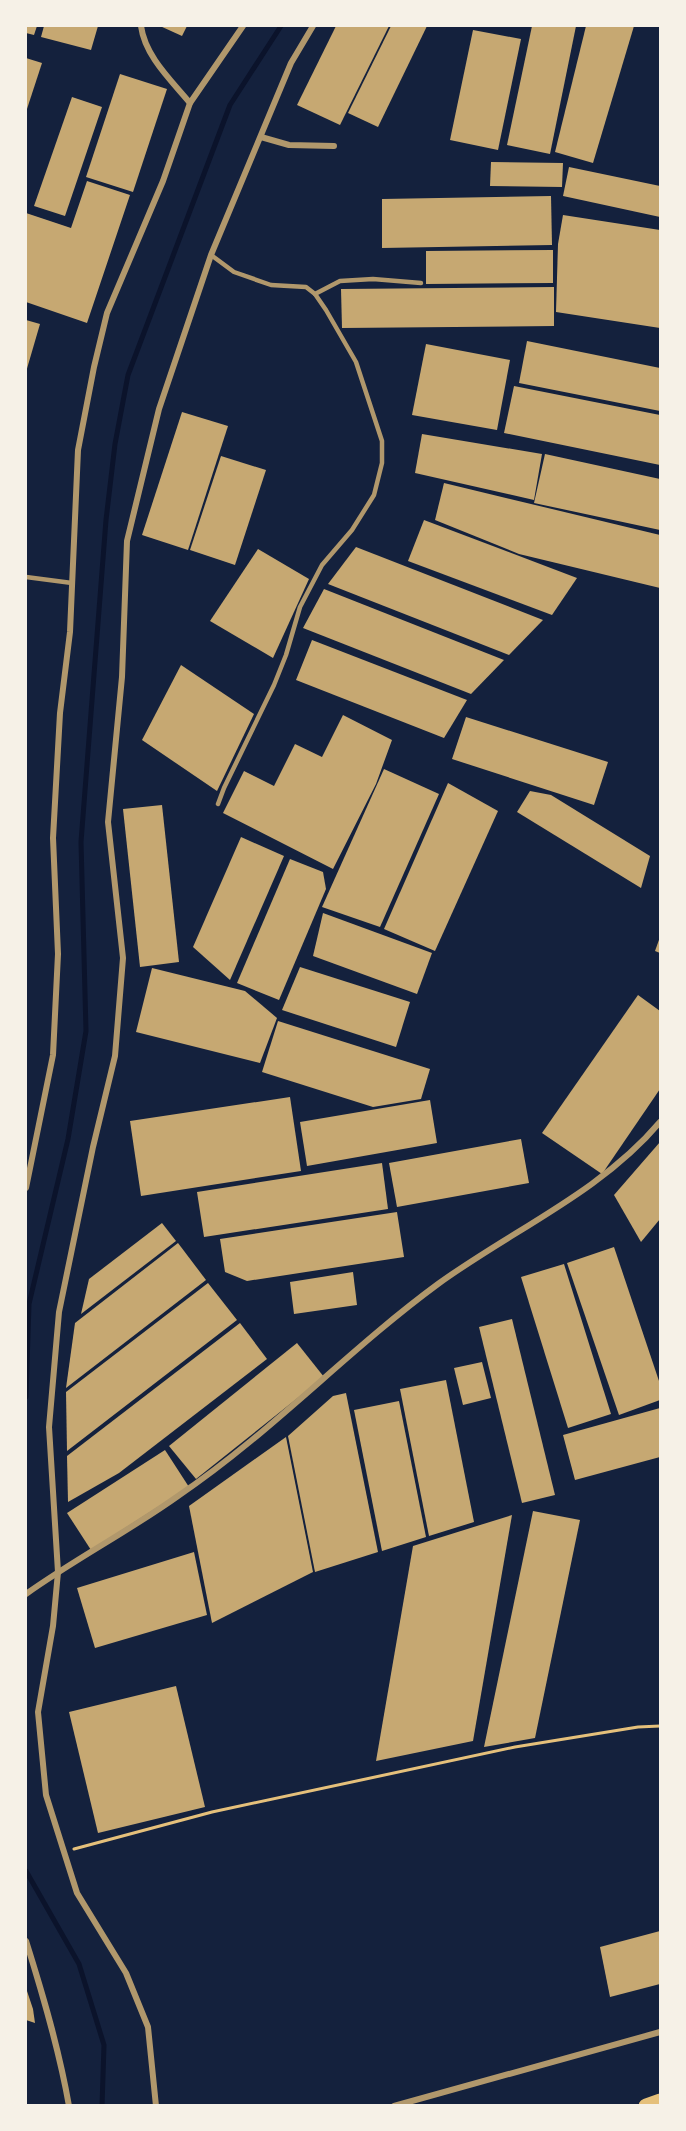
<svg xmlns="http://www.w3.org/2000/svg" width="686" height="2131" font-family="'Open Sans',sans-serif">
	<rect width="100%" height="100%" fill="#14213d"/>
	<g fill="none" stroke-linecap="round" stroke-linejoin="round">
		<!-- stream -->
		<g stroke="#0b132b" stroke-width="5">
			<path d="M 26,1397 L 29,1304 L 68,1139 L 86,1031 L 81,842 L 106,520 L 115,444 L 128,375 L 230,105 L 281,26"/>
			<path d="M 26,1871 L 79,1964 L 104,2045 L 102,2106"/>
		</g>
	</g>
	<!-- building -->
	<g fill="#c6a872">
		<path d="M 26,26 L 37,26 L 34,35 L 26,33 Z"/>
		<path d="M 44,26 L 98,26 L 91,50 L 41,37 Z"/>
		<path d="M 160,26 L 187,26 L 182,36 Z"/>
		<path d="M 336,26 L 389,26 L 340,125 L 297,105 Z"/>
		<path d="M 391,26 L 427,26 L 378,127 L 348,113 Z"/>
		<path d="M 532,26 L 576,26 L 550,154 L 507,145 Z"/>
		<path d="M 586,26 L 634,26 L 593,163 L 555,152 Z"/>
		<path d="M 473,30 L 521,39 L 498,150 L 450,140 Z"/>
		<path d="M 26,58 L 42,63 L 26,112 Z"/>
		<path d="M 120,74 L 167,89 L 133,192 L 86,177 Z"/>
		<path d="M 72,97 L 102,107 L 65,216 L 34,206 Z"/>
		<path d="M 491,162 L 563,163 L 562,187 L 490,186 Z"/>
		<path d="M 569,167 L 660,186 L 660,217 L 563,196 Z"/>
		<path d="M 87,181 L 130,195 L 87,323 L 26,302 L 26,213 L 71,228 Z"/>
		<path d="M 551,196 L 552,245 L 382,248 L 382,199 Z"/>
		<path d="M 563,215 L 660,230 L 660,328 L 556,312 L 558,244 Z"/>
		<path d="M 553,250 L 553,283 L 426,284 L 426,251 Z"/>
		<path d="M 554,287 L 554,326 L 342,328 L 341,289 Z"/>
		<path d="M 26,320 L 40,324 L 26,372 Z"/>
		<path d="M 527,341 L 660,368 L 660,411 L 519,383 Z"/>
		<path d="M 426,344 L 510,360 L 497,430 L 412,415 Z"/>
		<path d="M 514,386 L 660,415 L 660,465 L 504,433 Z"/>
		<path d="M 182,412 L 228,426 L 188,550 L 142,535 Z"/>
		<path d="M 422,434 L 542,454 L 534,500 L 415,473 Z"/>
		<path d="M 545,454 L 660,479 L 660,530 L 534,503 Z"/>
		<path d="M 221,456 L 266,470 L 235,565 L 190,550 Z"/>
		<path d="M 444,483 L 660,535 L 660,588 L 519,554 L 435,520 Z"/>
		<path d="M 424,520 L 577,578 L 552,615 L 408,561 Z"/>
		<path d="M 356,547 L 543,620 L 509,655 L 328,584 Z"/>
		<path d="M 258,549 L 309,579 L 273,658 L 210,621 Z"/>
		<path d="M 324,589 L 504,660 L 471,694 L 303,628 Z"/>
		<path d="M 312,640 L 467,700 L 444,738 L 296,680 Z"/>
		<path d="M 181,665 L 254,714 L 217,791 L 142,740 Z"/>
		<path d="M 343,715 L 392,740 L 376,784 L 333,869 L 223,813 L 244,771 L 274,786 L 295,744 L 322,757 Z"/>
		<path d="M 466,717 L 608,762 L 594,805 L 452,759 Z"/>
		<path d="M 384,769 L 439,794 L 380,927 L 322,907 Z"/>
		<path d="M 448,783 L 498,811 L 435,951 L 384,929 Z"/>
		<path d="M 530,791 L 551,795 L 650,856 L 641,888 L 517,812 Z"/>
		<path d="M 162,805 L 179,962 L 140,967 L 123,809 Z"/>
		<path d="M 241,837 L 284,856 L 230,980 L 193,947 Z"/>
		<path d="M 290,859 L 323,872 L 326,889 L 279,1000 L 237,983 Z"/>
		<path d="M 323,913 L 432,953 L 417,994 L 313,956 Z"/>
		<path d="M 660,937 L 660,953 L 655,951 Z"/>
		<path d="M 300,967 L 410,1002 L 396,1047 L 282,1010 Z"/>
		<path d="M 152,968 L 245,991 L 277,1018 L 260,1063 L 136,1032 Z"/>
		<path d="M 638,995 L 660,1011 L 660,1089 L 602,1174 L 542,1133 Z"/>
		<path d="M 278,1021 L 430,1069 L 421,1099 L 373,1107 L 262,1072 Z"/>
		<path d="M 290,1097 L 301,1171 L 141,1196 L 130,1121 Z"/>
		<path d="M 430,1100 L 437,1143 L 307,1166 L 300,1122 Z"/>
		<path d="M 521,1139 L 529,1183 L 397,1207 L 389,1163 Z"/>
		<path d="M 660,1142 L 660,1219 L 641,1242 L 614,1195 Z"/>
		<path d="M 382,1163 L 388,1209 L 204,1237 L 197,1192 Z"/>
		<path d="M 397,1212 L 404,1257 L 247,1281 L 225,1272 L 220,1239 Z"/>
		<path d="M 162,1223 L 176,1241 L 81,1314 L 89,1279 Z"/>
		<path d="M 178,1243 L 206,1280 L 66,1388 L 75,1323 Z"/>
		<path d="M 614,1247 L 660,1384 L 660,1400 L 619,1415 L 567,1263 Z"/>
		<path d="M 564,1264 L 611,1414 L 568,1428 L 521,1277 Z"/>
		<path d="M 353,1272 L 357,1305 L 294,1314 L 290,1282 Z"/>
		<path d="M 208,1283 L 237,1320 L 67,1451 L 66,1392 Z"/>
		<path d="M 512,1319 L 555,1495 L 522,1503 L 479,1327 Z"/>
		<path d="M 240,1323 L 267,1359 L 119,1473 L 68,1502 L 67,1456 Z"/>
		<path d="M 297,1343 L 324,1377 L 196,1479 L 169,1446 Z"/>
		<path d="M 482,1362 L 491,1398 L 463,1405 L 454,1368 Z"/>
		<path d="M 446,1380 L 474,1522 L 429,1536 L 400,1389 Z"/>
		<path d="M 346,1393 L 378,1552 L 315,1572 L 288,1436 L 333,1396 Z"/>
		<path d="M 399,1401 L 426,1537 L 382,1551 L 354,1410 Z"/>
		<path d="M 660,1408 L 660,1457 L 575,1480 L 563,1435 Z"/>
		<path d="M 286,1437 L 313,1572 L 212,1623 L 189,1506 Z"/>
		<path d="M 165,1450 L 189,1487 L 91,1550 L 67,1513 Z"/>
		<path d="M 533,1511 L 580,1520 L 535,1738 L 484,1747 Z"/>
		<path d="M 512,1515 L 473,1741 L 376,1761 L 413,1546 Z"/>
		<path d="M 194,1552 L 207,1615 L 95,1648 L 77,1588 Z"/>
		<path d="M 176,1686 L 205,1807 L 98,1833 L 69,1712 Z"/>
		<path d="M 660,1931 L 660,1984 L 610,1997 L 600,1947 Z"/>
		<path d="M 26,1988 L 33,2009 L 35,2023 L 26,2020 Z"/>
	</g>
	<g fill="none" stroke-linecap="round" stroke-linejoin="round">
		<!-- path -->
		<path stroke="#e5c07b" stroke-width="3" d="M 74,1849 L 212,1812 L 515,1747 L 638,1727 L 660,1726"/>
		<!-- service -->
		<g stroke="#b1986c" stroke-width="4.5">
			<path d="M 211,255 L 234,272 L 271,285 L 306,287 L 315,294 L 326,310 L 356,362 L 382,441 L 382,463 L 374,495 L 352,530 L 322,565 L 300,607 L 286,655 L 274,685 L 224,788 L 218,804"/>
			<path d="M 315,294 L 340,281 L 373,279 L 421,283"/>
			<path d="M 26,577 L 72,583"/>
		</g>
		<!-- minor -->
		<g stroke="#b1986c" stroke-width="6">
			<path d="M 141,26 C 145,56 171,80 190,103"/>
			<path d="M 261,137 L 289,145 L 334,146"/>
			<path d="M 26,1188 L 53,1055 L 58,954 L 53,838 L 60,713 L 70,632 L 78,450 L 94,367 L 107,313 L 163,181 L 190,103 L 243,26"/>
			<path d="M 26,1594 C 75,1559 129,1531 178,1496 C 271,1433 348,1350 438,1284 C 512,1230 600,1193 660,1122"/>
			<path d="M 26,1941 C 43,1995 59,2049 69,2106"/>
			<path d="M 156,2106 L 148,2027 L 126,1973 L 77,1893 L 46,1795 L 38,1712 L 53,1626 L 58,1572 L 49,1427 L 59,1312 L 93,1147 L 115,1056 L 123,958 L 108,822 L 122,677 L 127,541 L 159,409 L 211,255 L 291,63 L 313,26"/>
			<path d="M 394,2106 L 660,2032"/>
		</g>
		<!-- trunk -->
		<path stroke="#e5c07b" stroke-width="15" d="M 646,2106 L 660,2101"/>
	</g>
	<!-- border -->
	<rect width="686" height="2131" fill="none" stroke="#f6f1e7" stroke-width="54"/>
</svg>
